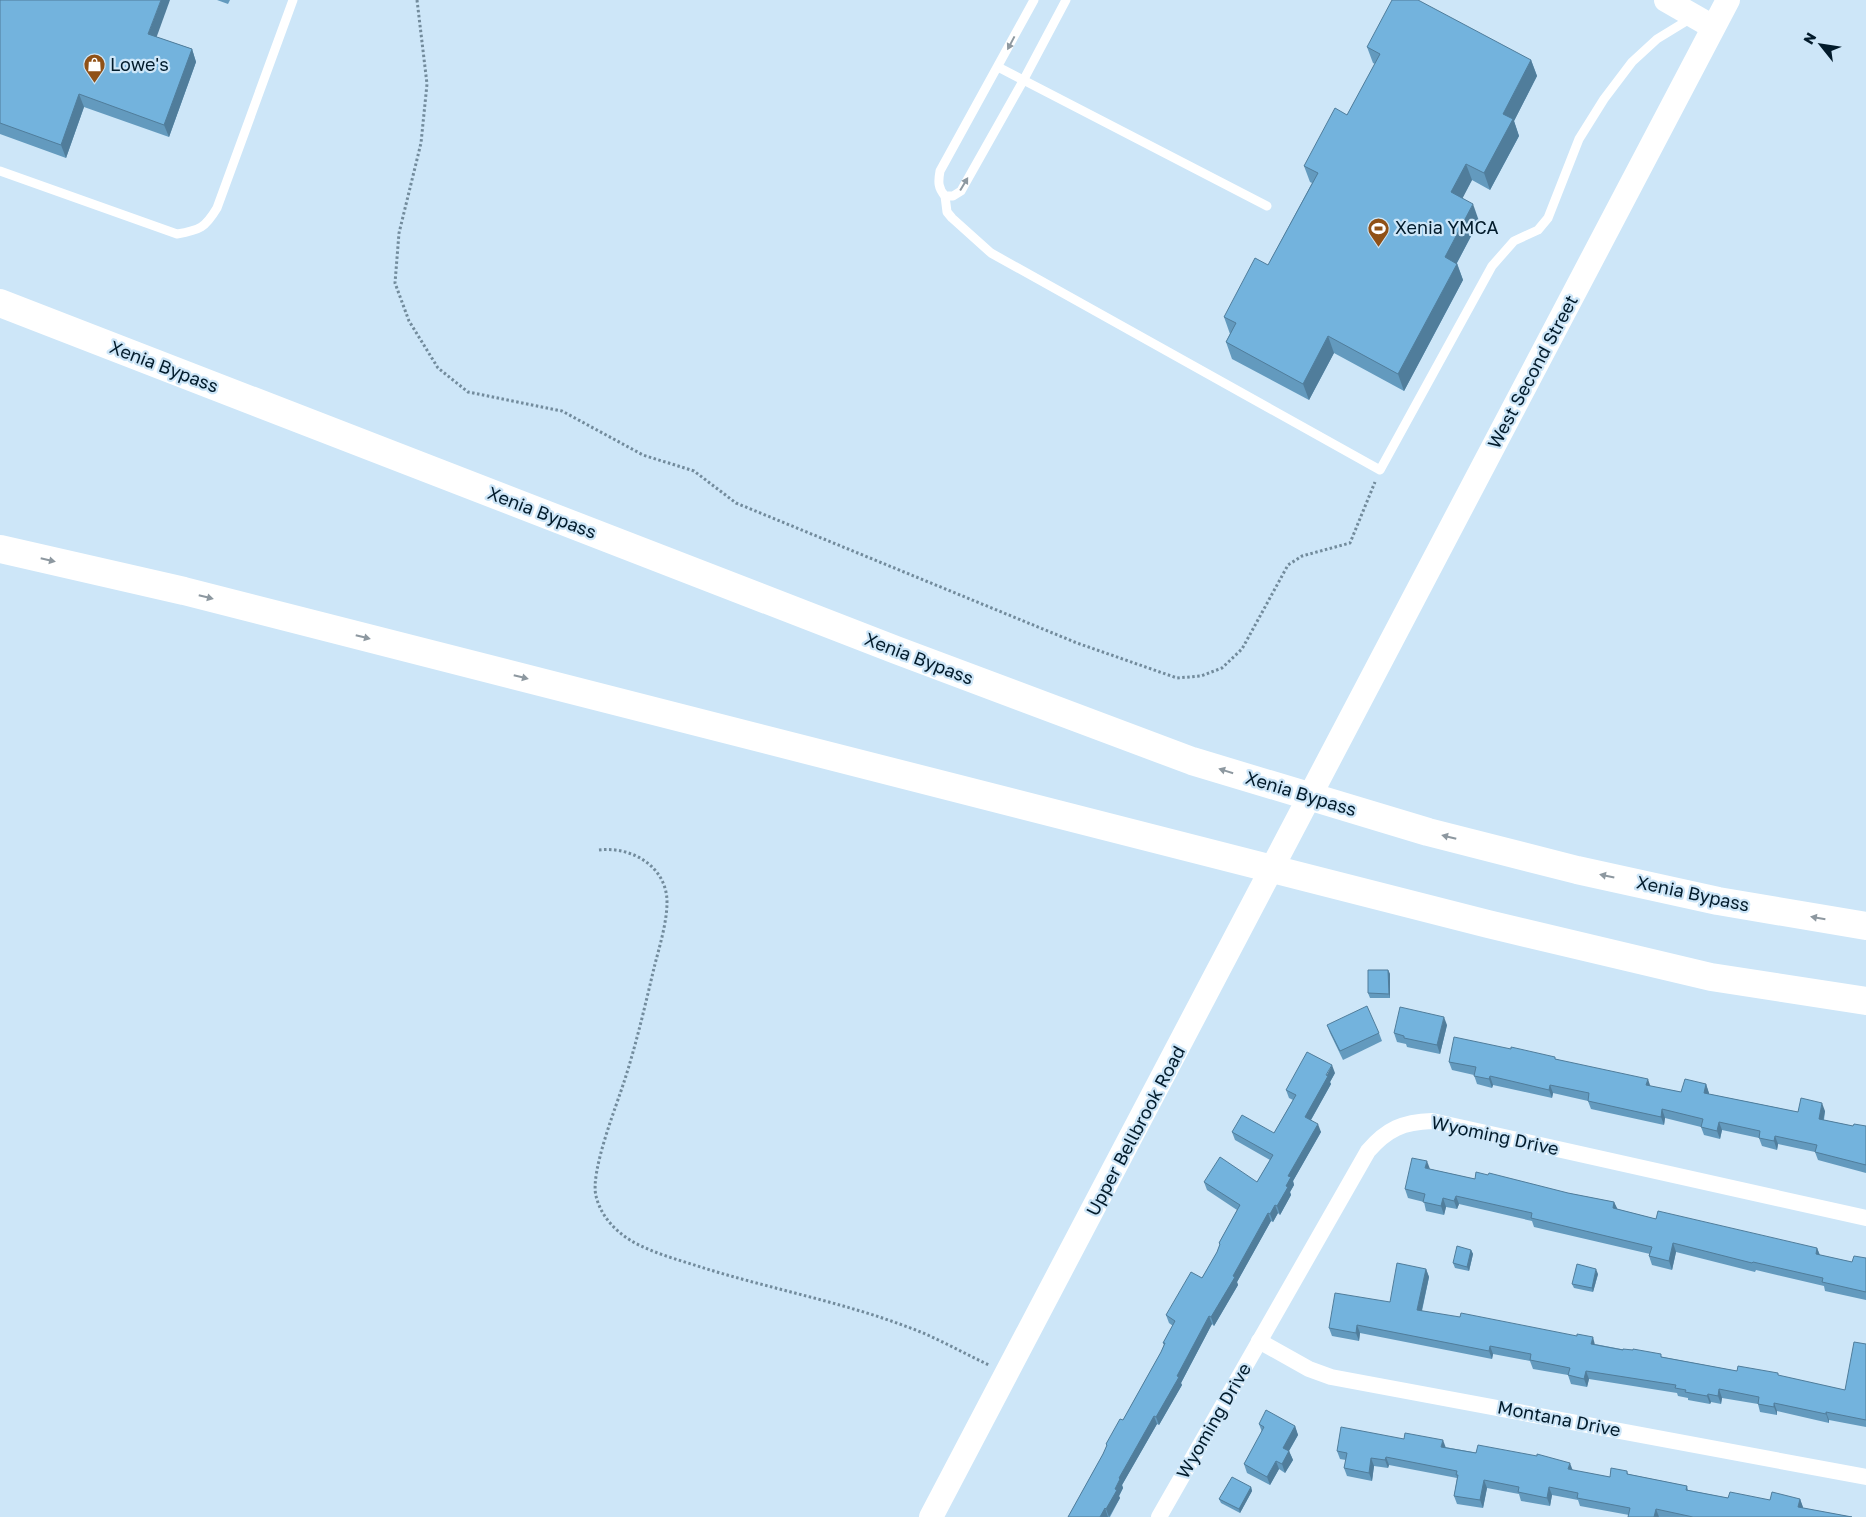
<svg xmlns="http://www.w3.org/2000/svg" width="1866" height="1517" font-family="'Golos Text',sans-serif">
	<rect width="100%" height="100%" fill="#cde6f8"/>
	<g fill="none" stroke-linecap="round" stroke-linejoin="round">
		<!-- path -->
		<g stroke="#728b9c" stroke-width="3" stroke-dasharray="2.5 2.5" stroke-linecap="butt">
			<path d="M 417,0 L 427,84 L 421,143 L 399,233 L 395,283 L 409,321 L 438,368 L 468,392 L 562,411 L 643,455 L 694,471 L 736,503 L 1077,643 L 1177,678 L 1201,676 L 1222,668 L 1242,649 L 1288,565 L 1302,556 L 1350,543 L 1375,482"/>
			<path d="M 599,850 C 632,846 667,867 667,902 C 667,923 659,948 654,968 C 645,1006 636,1045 624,1082 C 616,1107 590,1172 596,1196 C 601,1217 617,1233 635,1243 C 658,1255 683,1261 707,1269 C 772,1289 841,1302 905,1326 C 934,1336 961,1352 989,1365"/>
		</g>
		<!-- lane -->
		<g stroke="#fff" stroke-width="9">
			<path d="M 1034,0 L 940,171 C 938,182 938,188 945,196 L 953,196 L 961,191 L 1023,81 L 1066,0"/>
			<path d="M 998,67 L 1267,206"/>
			<path d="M 0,171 L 177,234 C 200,230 205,228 217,208 L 293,0"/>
			<path d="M 945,196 L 947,212 L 952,218 L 991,253 L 1380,470 L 1492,266 L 1514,241 L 1538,230 L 1548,218 L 1579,139 L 1604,99 L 1632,62 L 1657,39 L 1693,17"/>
		</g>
		<!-- street -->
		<g stroke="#fff" stroke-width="16">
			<path d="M 1259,1341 L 1309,1369 L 1331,1377 L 1866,1477"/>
			<path d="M 1159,1517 L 1368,1151 C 1387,1129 1403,1122 1432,1121 L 1866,1218"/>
		</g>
		<!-- secondary -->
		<g stroke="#fff" stroke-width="24">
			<path d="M 1666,0 L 1713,27"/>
			<path d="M 931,1517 L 1728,0"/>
		</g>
		<!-- highway -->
		<g stroke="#fff" stroke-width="28">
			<path d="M 0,303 L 896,650 L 1192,761 L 1428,832 L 1577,870 L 1718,901 L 1866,926"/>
			<path d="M 0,549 L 184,591 L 1488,924 L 1711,977 L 1866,1001"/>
		</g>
	</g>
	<!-- wall -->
	<g fill="#639abe">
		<path d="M 0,0 L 157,37 L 192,49 L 196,62 L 169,137 L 84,107 L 66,158 L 0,134 Z"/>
		<path d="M 217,0 L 230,0 L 228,4 Z"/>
		<path d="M 1367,47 L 1531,60 L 1537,76 L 1514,121 L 1519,136 L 1490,190 L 1472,180 L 1462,198 L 1479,221 L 1457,263 L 1463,280 L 1404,391 L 1334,353 L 1309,400 L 1232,359 L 1226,342 L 1230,334 L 1224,317 L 1268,265 L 1312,183 L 1310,182 L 1304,166 L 1347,115 L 1375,64 L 1373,63 Z"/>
		<path d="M 1388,970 L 1390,974 L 1390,998 L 1370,998 L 1368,993 Z"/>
		<path d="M 1327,1025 L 1379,1033 L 1382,1041 L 1343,1060 L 1330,1033 Z"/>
		<path d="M 1447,1025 L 1440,1054 L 1407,1047 L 1406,1044 L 1397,1042 L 1394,1033 Z"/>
		<path d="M 1556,1059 L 1650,1086 L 1681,1092 L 1706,1084 L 1709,1094 L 1798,1112 L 1825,1111 L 1824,1120 L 1853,1126 L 1866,1126 L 1866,1173 L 1818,1160 L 1815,1152 L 1778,1144 L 1777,1150 L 1762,1146 L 1759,1138 L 1722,1130 L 1720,1139 L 1704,1135 L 1701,1127 L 1665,1118 L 1664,1125 L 1591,1109 L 1588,1101 L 1553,1093 L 1552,1098 L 1493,1085 L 1492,1088 L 1477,1084 L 1474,1075 L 1452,1070 L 1449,1062 Z"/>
		<path d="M 1335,1073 L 1330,1082 L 1331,1084 L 1311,1120 L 1321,1132 L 1293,1181 L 1294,1185 L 1290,1192 L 1291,1195 L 1280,1215 L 1278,1213 L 1273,1222 L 1271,1221 L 1237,1282 L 1238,1285 L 1214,1326 L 1212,1324 L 1181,1383 L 1182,1385 L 1159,1425 L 1157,1424 L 1122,1485 L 1123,1488 L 1119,1496 L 1120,1498 L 1110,1517 L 1068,1517 L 1107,1447 L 1106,1444 L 1123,1420 L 1161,1352 L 1164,1345 L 1163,1343 L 1173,1326 L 1169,1323 L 1166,1315 L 1202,1278 L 1217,1252 L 1220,1245 L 1219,1243 L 1237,1210 L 1207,1190 L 1204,1182 L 1257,1182 L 1270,1160 L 1235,1140 L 1232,1132 L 1274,1133 L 1293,1100 L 1289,1098 L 1286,1090 Z"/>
		<path d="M 1430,1169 L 1475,1179 L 1568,1193 L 1614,1202 L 1617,1209 L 1656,1219 L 1817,1248 L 1820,1255 L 1852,1262 L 1866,1258 L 1866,1300 L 1825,1291 L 1824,1286 L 1756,1270 L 1755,1272 L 1676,1252 L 1672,1270 L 1652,1265 L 1649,1256 L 1650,1254 L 1534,1227 L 1532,1221 L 1459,1204 L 1457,1209 L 1446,1207 L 1444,1215 L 1426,1211 L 1424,1202 L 1408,1198 L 1405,1189 Z"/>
		<path d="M 1471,1250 L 1473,1254 L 1469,1271 L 1455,1268 L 1453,1263 Z"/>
		<path d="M 1426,1269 L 1429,1277 L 1422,1311 L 1663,1357 L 1737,1371 L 1779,1376 L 1845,1390 L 1866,1344 L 1866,1427 L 1829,1420 L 1829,1423 L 1777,1411 L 1777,1415 L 1760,1412 L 1758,1404 L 1722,1398 L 1721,1404 L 1711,1402 L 1710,1404 L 1688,1400 L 1688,1398 L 1678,1396 L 1677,1393 L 1589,1379 L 1587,1387 L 1571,1384 L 1568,1375 L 1533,1369 L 1530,1361 L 1493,1354 L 1492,1359 L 1360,1333 L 1359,1341 L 1332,1336 L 1329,1328 L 1390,1302 Z"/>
		<path d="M 1598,1274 L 1593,1292 L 1574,1288 L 1572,1284 Z"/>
		<path d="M 1259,1424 L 1295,1426 L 1298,1435 L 1289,1451 L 1293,1460 L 1285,1473 L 1279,1469 L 1270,1485 L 1247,1473 L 1244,1464 L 1262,1432 Z"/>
		<path d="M 1445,1447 L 1610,1477 L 1627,1471 L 1628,1474 L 1687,1486 L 1688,1490 L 1728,1498 L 1770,1500 L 1800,1499 L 1803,1508 L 1852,1517 L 1628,1517 L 1629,1515 L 1580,1506 L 1578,1500 L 1552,1495 L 1550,1506 L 1521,1501 L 1519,1494 L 1487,1488 L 1483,1508 L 1457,1504 L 1454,1496 L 1457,1478 L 1389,1465 L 1388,1468 L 1374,1466 L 1372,1481 L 1347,1476 L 1344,1468 L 1346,1460 L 1340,1459 L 1337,1451 Z"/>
		<path d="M 1251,1487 L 1252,1491 L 1240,1513 L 1221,1503 L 1219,1499 Z"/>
	</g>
	<!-- shaded-wall -->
	<g fill="#507d9b">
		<path d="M 161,0 L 170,0 L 153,47 L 148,34 Z"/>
		<path d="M 192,49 L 196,62 L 169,137 L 164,125 Z"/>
		<path d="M 1531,60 L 1537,76 L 1514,121 L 1519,136 L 1490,190 L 1484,173 L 1503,114 Z"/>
		<path d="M 79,94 L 84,107 L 66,158 L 61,145 Z"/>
		<path d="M 1466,164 L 1472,180 L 1457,209 L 1451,192 Z"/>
		<path d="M 1473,204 L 1479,221 L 1451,274 L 1445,257 Z"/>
		<path d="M 1457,264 L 1463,280 L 1404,391 L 1398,374 Z"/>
		<path d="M 1328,336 L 1334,353 L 1309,400 L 1303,384 Z"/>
		<path d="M 1388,970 L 1390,974 L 1390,998 L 1389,994 Z"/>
		<path d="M 1444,1017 L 1447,1025 L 1440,1054 L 1437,1045 Z"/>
		<path d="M 1332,1065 L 1335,1073 L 1330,1082 L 1331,1084 L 1308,1125 L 1305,1117 Z"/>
		<path d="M 1490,1076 L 1493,1085 L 1492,1088 L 1489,1079 Z"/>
		<path d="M 1648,1079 L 1651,1088 L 1646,1085 Z"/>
		<path d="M 1706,1084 L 1709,1093 L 1707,1101 L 1704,1093 Z"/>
		<path d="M 1550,1085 L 1553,1093 L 1552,1098 L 1549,1090 Z"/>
		<path d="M 1822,1103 L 1825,1111 L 1822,1127 L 1819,1119 Z"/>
		<path d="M 1662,1109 L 1665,1118 L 1664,1125 L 1661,1117 Z"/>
		<path d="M 1719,1122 L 1722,1130 L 1720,1139 L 1717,1131 Z"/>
		<path d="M 1318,1124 L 1321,1132 L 1293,1181 L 1294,1185 L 1290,1192 L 1291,1195 L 1280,1215 L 1277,1206 L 1286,1186 L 1288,1176 Z"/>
		<path d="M 1775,1136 L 1778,1144 L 1777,1150 L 1774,1141 Z"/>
		<path d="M 1427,1161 L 1430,1169 L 1425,1168 Z"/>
		<path d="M 1456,1196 L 1459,1204 L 1457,1209 L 1454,1201 Z"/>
		<path d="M 1443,1198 L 1446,1207 L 1444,1215 L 1441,1206 Z"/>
		<path d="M 1614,1202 L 1618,1210 L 1613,1208 Z"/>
		<path d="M 1275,1205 L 1278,1213 L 1273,1222 L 1270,1214 Z"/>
		<path d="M 1268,1213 L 1271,1221 L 1237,1282 L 1238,1285 L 1214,1326 L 1211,1317 L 1233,1276 Z"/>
		<path d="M 1673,1243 L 1676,1252 L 1672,1270 L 1669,1261 Z"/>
		<path d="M 1817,1248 L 1820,1256 L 1816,1254 Z"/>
		<path d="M 1471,1250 L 1473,1254 L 1469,1271 L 1467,1267 Z"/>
		<path d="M 1426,1269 L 1429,1277 L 1420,1318 L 1417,1310 Z"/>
		<path d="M 1596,1269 L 1598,1274 L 1593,1292 L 1592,1288 Z"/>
		<path d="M 1209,1316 L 1212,1324 L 1181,1383 L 1182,1385 L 1159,1425 L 1156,1417 L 1177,1376 Z"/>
		<path d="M 1357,1325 L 1360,1333 L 1359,1341 L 1356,1333 Z"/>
		<path d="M 1593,1337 L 1595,1345 L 1591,1344 Z"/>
		<path d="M 1490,1346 L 1493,1354 L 1492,1359 L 1489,1351 Z"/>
		<path d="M 1586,1371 L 1589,1379 L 1587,1387 L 1584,1379 Z"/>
		<path d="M 1719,1389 L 1722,1398 L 1721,1404 L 1718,1396 Z"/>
		<path d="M 1708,1394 L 1711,1402 L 1710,1404 L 1707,1396 Z"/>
		<path d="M 1774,1403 L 1777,1411 L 1777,1415 L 1774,1407 Z"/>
		<path d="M 1826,1412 L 1829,1420 L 1829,1423 L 1826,1414 Z"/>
		<path d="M 1154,1416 L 1157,1424 L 1122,1485 L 1123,1488 L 1119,1496 L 1120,1498 L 1109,1517 L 1106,1509 L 1119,1478 Z"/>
		<path d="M 1295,1426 L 1298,1435 L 1286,1456 L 1283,1448 Z"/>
		<path d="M 1443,1440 L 1446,1448 L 1441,1447 Z"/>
		<path d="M 1289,1451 L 1293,1460 L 1285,1473 L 1282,1464 Z"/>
		<path d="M 1386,1457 L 1389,1465 L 1388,1468 L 1385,1460 Z"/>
		<path d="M 1371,1458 L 1374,1466 L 1372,1481 L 1369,1473 Z"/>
		<path d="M 1276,1461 L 1279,1469 L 1270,1485 L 1267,1477 Z"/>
		<path d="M 1570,1463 L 1573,1471 L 1568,1469 Z"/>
		<path d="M 1484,1480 L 1487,1488 L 1483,1508 L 1480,1500 Z"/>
		<path d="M 1251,1487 L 1252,1491 L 1240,1513 L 1239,1509 Z"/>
		<path d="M 1549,1487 L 1552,1495 L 1550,1506 L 1547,1498 Z"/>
		<path d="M 1800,1499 L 1803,1507 L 1801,1515 L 1798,1507 Z"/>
		<path d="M 1105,1508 L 1108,1517 L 1100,1517 Z"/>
		<path d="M 1656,1509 L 1659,1517 L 1654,1517 Z"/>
	</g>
	<!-- building -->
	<g fill="#73b3dd" stroke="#507d9b">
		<path d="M 0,0 L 161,0 L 148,34 L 192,49 L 164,125 L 79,94 L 61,145 L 0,123 Z"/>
		<path d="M 1392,0 L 1418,0 L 1531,60 L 1503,114 L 1513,119 L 1484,173 L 1466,164 L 1451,192 L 1473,204 L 1445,257 L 1457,264 L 1398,374 L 1328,336 L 1303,384 L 1226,342 L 1236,323 L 1224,317 L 1255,258 L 1268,265 L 1318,173 L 1304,166 L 1335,108 L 1347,115 L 1380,54 L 1367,47 Z"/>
		<path d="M 1368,970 L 1388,970 L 1389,994 L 1368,993 Z"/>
		<path d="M 1367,1006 L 1379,1033 L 1340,1051 L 1327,1025 Z"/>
		<path d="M 1400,1007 L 1444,1017 L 1437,1045 L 1404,1038 L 1404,1036 L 1394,1033 Z"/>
		<path d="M 1454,1037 L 1511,1049 L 1511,1047 L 1555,1057 L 1555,1059 L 1648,1079 L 1646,1085 L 1681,1092 L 1685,1079 L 1706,1084 L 1704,1093 L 1798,1112 L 1801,1098 L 1822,1103 L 1819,1119 L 1853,1126 L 1854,1124 L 1866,1126 L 1866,1165 L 1815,1152 L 1817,1145 L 1775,1136 L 1774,1141 L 1759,1138 L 1760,1131 L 1719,1122 L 1717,1131 L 1701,1127 L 1703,1119 L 1662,1109 L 1661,1117 L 1588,1101 L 1589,1093 L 1550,1085 L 1549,1090 L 1490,1076 L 1489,1079 L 1474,1076 L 1476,1067 L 1449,1062 Z"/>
		<path d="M 1307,1052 L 1332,1065 L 1326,1075 L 1328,1076 L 1305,1117 L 1318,1124 L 1288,1176 L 1291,1177 L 1286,1186 L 1288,1187 L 1277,1206 L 1275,1205 L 1270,1214 L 1268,1213 L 1233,1276 L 1235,1277 L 1211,1317 L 1209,1316 L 1177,1376 L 1179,1377 L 1156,1417 L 1154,1416 L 1119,1478 L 1120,1479 L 1115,1489 L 1117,1490 L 1106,1509 L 1105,1508 L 1100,1517 L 1068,1517 L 1103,1454 L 1107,1445 L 1106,1444 L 1120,1419 L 1123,1420 L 1161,1352 L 1165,1343 L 1163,1343 L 1175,1321 L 1166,1315 L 1191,1272 L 1202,1278 L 1217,1252 L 1220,1244 L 1219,1243 L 1240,1205 L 1204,1182 L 1220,1157 L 1257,1182 L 1273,1155 L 1232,1132 L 1242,1115 L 1274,1133 L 1296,1095 L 1286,1090 Z"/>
		<path d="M 1412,1158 L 1427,1161 L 1425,1168 L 1475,1179 L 1476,1172 L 1488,1175 L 1489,1173 L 1568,1193 L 1614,1202 L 1613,1208 L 1656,1219 L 1658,1211 L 1817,1248 L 1816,1254 L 1852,1262 L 1854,1256 L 1866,1258 L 1866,1292 L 1822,1282 L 1823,1278 L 1753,1262 L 1752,1263 L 1673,1243 L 1669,1261 L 1649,1256 L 1652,1247 L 1531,1218 L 1532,1213 L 1456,1196 L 1454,1201 L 1443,1198 L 1441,1206 L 1423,1202 L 1425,1194 L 1405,1189 Z"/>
		<path d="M 1457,1246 L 1471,1250 L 1467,1267 L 1453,1263 Z"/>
		<path d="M 1397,1263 L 1426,1269 L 1417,1310 L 1460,1317 L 1461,1313 L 1577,1336 L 1577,1334 L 1593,1337 L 1591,1344 L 1623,1350 L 1623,1349 L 1633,1350 L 1633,1349 L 1661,1354 L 1661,1357 L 1737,1371 L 1738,1366 L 1778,1373 L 1778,1375 L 1845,1390 L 1854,1342 L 1866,1344 L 1866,1420 L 1826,1412 L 1826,1414 L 1774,1403 L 1774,1407 L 1758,1404 L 1759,1397 L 1719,1389 L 1718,1396 L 1708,1394 L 1707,1396 L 1685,1392 L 1686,1390 L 1675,1388 L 1676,1385 L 1586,1371 L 1584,1379 L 1568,1375 L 1570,1368 L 1530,1360 L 1531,1354 L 1490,1346 L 1489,1351 L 1357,1325 L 1356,1333 L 1329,1328 L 1335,1293 L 1390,1302 Z"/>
		<path d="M 1577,1264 L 1596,1269 L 1592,1288 L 1572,1284 Z"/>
		<path d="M 1266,1410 L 1295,1426 L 1283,1448 L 1289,1451 L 1282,1464 L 1276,1461 L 1267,1477 L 1244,1464 L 1264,1427 L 1259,1424 Z"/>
		<path d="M 1341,1427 L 1404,1439 L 1405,1433 L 1443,1440 L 1441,1447 L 1476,1453 L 1478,1445 L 1537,1456 L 1537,1454 L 1570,1463 L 1568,1469 L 1610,1477 L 1611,1468 L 1627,1471 L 1627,1474 L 1687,1486 L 1686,1490 L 1728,1498 L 1730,1492 L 1770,1500 L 1772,1492 L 1800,1499 L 1798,1507 L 1852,1517 L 1693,1517 L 1656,1509 L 1654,1517 L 1628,1517 L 1630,1508 L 1577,1498 L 1578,1493 L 1549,1487 L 1547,1498 L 1518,1492 L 1519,1487 L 1484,1480 L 1480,1500 L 1454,1496 L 1458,1475 L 1456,1475 L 1457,1471 L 1386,1457 L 1385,1460 L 1371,1458 L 1369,1473 L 1344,1468 L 1347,1453 L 1337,1451 Z"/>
		<path d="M 1232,1477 L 1251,1487 L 1239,1509 L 1219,1499 Z"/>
	</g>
	<!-- one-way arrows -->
	<defs><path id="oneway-solid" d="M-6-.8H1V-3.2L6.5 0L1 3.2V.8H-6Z" transform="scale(1.25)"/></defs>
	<g fill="#8d98a0">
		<use href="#oneway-solid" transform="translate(1011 43) rotate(118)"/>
		<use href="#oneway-solid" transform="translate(964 184) rotate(-59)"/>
		<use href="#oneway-solid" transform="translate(48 560) rotate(13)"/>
		<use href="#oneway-solid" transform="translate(206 597) rotate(14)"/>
		<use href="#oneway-solid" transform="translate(363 637) rotate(14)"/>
		<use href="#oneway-solid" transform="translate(521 677) rotate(14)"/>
		<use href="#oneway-solid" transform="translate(1226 771) rotate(-163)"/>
		<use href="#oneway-solid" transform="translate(1449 837) rotate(-166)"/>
		<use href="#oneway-solid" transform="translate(1607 876) rotate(-168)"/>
		<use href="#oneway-solid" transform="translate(1818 918) rotate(-170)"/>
	</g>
	<!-- icons -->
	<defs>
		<symbol id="shop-pin" viewBox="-11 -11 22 30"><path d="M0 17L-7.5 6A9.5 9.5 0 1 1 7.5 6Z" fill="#905117" stroke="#cde6f8"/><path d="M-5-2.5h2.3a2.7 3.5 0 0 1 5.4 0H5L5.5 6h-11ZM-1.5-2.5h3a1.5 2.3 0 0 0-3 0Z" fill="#fff"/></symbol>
		<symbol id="stadium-pin" viewBox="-11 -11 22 30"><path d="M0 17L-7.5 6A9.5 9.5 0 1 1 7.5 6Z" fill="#905117" stroke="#cde6f8"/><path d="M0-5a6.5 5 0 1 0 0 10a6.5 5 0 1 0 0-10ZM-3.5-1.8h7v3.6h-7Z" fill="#fff"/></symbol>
	</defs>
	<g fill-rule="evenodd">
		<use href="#shop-pin" x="82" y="52" width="25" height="34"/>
		<use href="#stadium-pin" x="1366" y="216" width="25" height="34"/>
	</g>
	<g text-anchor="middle" stroke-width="4.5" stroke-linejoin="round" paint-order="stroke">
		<!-- poi labels -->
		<g font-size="18" fill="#021b2b" stroke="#cde6f8" text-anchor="start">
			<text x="110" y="71">Lowe's</text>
			<text x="1395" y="234">Xenia YMCA</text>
		</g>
		<!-- street labels -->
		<g font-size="18" fill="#021b2b" stroke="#cde6f8">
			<text transform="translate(164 367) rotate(21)" y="6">Xenia Bypass</text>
			<text transform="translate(1533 372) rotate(-62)" y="6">West Second Street</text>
			<text transform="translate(542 513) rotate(21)" y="6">Xenia Bypass</text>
			<text transform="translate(919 659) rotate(21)" y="6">Xenia Bypass</text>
			<text transform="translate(1301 794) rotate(17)" y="6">Xenia Bypass</text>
			<text transform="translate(1693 894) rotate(12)" y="6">Xenia Bypass</text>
			<text transform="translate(1136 1131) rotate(-62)" y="6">Upper Bellbrook Road</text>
			<text transform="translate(1495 1136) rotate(12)" y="6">Wyoming Drive</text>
			<text transform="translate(1559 1419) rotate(11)" y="6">Montana Drive</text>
			<text transform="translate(1214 1421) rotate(-60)" y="6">Wyoming Drive</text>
		</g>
	</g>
	<!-- north arrow -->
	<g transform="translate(1821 45) rotate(300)" stroke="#cde6f8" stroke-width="4" paint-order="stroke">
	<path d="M0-4L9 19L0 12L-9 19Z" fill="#021b2b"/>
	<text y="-8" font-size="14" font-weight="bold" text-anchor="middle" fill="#021b2b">N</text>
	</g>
</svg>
